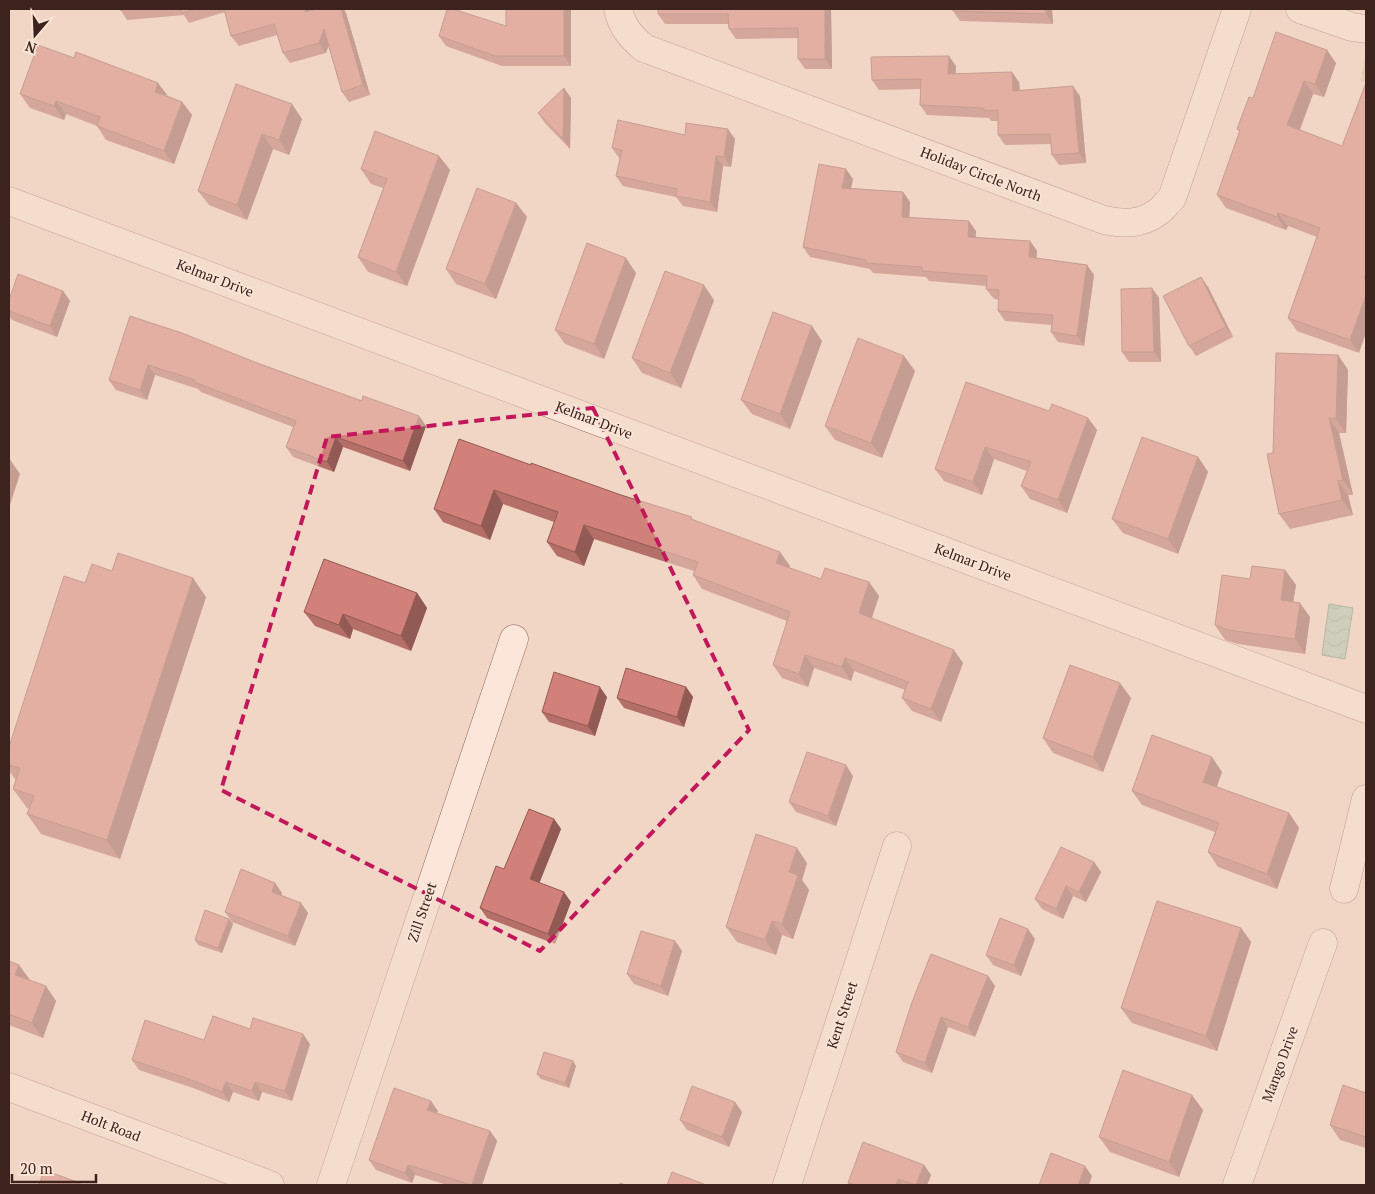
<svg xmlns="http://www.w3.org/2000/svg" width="1375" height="1194" font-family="'PT Serif',serif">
	<defs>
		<pattern id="grass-dots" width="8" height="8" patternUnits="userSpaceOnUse" patternTransform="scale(1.25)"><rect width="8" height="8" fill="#d0c598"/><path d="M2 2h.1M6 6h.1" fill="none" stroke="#b4a983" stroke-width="1.8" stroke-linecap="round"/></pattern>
		<pattern id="water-waves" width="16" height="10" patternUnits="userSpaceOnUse" patternTransform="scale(1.25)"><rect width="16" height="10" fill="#a7c4b2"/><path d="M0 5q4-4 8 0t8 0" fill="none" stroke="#91a899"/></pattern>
	</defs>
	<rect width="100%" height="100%" fill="#f1d6c5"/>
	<!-- grass -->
	<path fill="url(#grass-dots)" d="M 1366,49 L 1366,82 L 1361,81 Z"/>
	<!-- water -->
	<path fill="url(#water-waves)" stroke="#6d937d" d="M 1329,604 L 1353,608 L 1345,659 L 1322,655 Z"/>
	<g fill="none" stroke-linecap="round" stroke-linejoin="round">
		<defs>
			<g id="minor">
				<path d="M 618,9 C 622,27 630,36 644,48 L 1104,220 C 1124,224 1140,225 1158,212 C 1163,209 1167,202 1172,198 L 1237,9"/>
				<path d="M 1300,9 L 1352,27 L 1366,29"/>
				<path d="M 9,201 L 1366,709"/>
				<path d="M 1344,889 L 1366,799"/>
				<path d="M 9,1087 L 270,1185"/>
				<path d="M 331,1185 L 514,639"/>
				<path d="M 787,1185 L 897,846"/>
				<path d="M 1237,1185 L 1323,943"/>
			</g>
		</defs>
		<!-- minor casing -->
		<use href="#minor" stroke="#8d655a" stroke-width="29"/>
		<!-- minor -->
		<use href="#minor" stroke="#fbe6d9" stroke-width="28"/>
	</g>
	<!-- wall -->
	<g fill="#b46f68">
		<path d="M 120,9 L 309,9 L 309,11 L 346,13 L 370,95 L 349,102 L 342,92 L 328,45 L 326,53 L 290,63 L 283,53 L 277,35 L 239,46 L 231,36 L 225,12 L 189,23 L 184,15 L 127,20 Z"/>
		<path d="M 571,9 L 571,66 L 502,66 L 446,46 L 439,36 L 506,26 Z"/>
		<path d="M 658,9 L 831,9 L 832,69 L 805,69 L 798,59 L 798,38 L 736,39 L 729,29 L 728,24 L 665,24 L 658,14 Z"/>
		<path d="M 1052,9 L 1053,24 L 960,21 L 953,11 Z"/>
		<path d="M 1336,63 L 1324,97 L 1313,94 L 1300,130 L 1359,353 L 1297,331 L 1288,318 L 1317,237 L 1288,226 L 1286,230 L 1226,208 L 1217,195 L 1240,132 L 1237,129 L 1253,98 Z"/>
		<path d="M 956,66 L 955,74 L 1019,82 L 1020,90 L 1080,96 L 1086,163 L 1059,165 L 1052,155 L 1051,144 L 1005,145 L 998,135 L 998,121 L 991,121 L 989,118 L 927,115 L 920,105 L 920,89 L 879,90 L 872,80 Z"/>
		<path d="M 236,84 L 302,119 L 289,155 L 273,149 L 247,220 L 209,205 L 198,191 Z"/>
		<path d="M 564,88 L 571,98 L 570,149 L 545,123 L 538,113 Z"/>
		<path d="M 20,94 L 168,96 L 182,102 L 192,115 L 174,164 L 106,140 L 97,126 L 66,114 L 64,120 L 30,108 Z"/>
		<path d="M 685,135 L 735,139 L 731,167 L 723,166 L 717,212 L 683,206 L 676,197 L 623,186 L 616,176 L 620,159 L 619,158 L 612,148 Z"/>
		<path d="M 439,156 L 450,170 L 407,286 L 368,272 L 358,257 L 383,188 L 371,184 L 361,169 Z"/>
		<path d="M 853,179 L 851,188 L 903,192 L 910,202 L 909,217 L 976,231 L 975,238 L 1030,241 L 1037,251 L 1036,258 L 1087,265 L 1094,275 L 1084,346 L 1058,342 L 1051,332 L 1052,325 L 1005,321 L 998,311 L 999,300 L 994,299 L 986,289 L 987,286 L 929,281 L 926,277 L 873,273 L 870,269 L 810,257 L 803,247 Z"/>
		<path d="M 516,203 L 527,217 L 496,299 L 456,284 L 446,269 Z"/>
		<path d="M 636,273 L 604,359 L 565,344 L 555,330 Z"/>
		<path d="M 1208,287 L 1233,337 L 1196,356 L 1189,346 Z"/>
		<path d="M 63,291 L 70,301 L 57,337 L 12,320 L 9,315 L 9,300 Z"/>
		<path d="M 1159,298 L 1161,362 L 1129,362 L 1122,352 Z"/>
		<path d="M 714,300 L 681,388 L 642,373 L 632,358 Z"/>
		<path d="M 130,316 L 362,401 L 419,416 L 426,426 L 410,471 L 343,447 L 334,472 L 293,457 L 286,447 L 293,427 L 201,392 L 198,389 L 155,375 L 147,400 L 116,390 L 109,380 Z"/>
		<path d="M 822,341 L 790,429 L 752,414 L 741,400 Z"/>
		<path d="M 1338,355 L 1348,370 L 1346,433 L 1339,433 L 1353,495 L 1348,495 L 1353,515 L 1290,529 L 1279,514 L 1273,453 Z"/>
		<path d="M 915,371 L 882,458 L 835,440 L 825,426 Z"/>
		<path d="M 1049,411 L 1088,418 L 1097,430 L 1067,513 L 1030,499 L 1021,486 L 1027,471 L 994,459 L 982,495 L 944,481 L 935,469 Z"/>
		<path d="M 1198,457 L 1208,472 L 1178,554 L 1123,533 L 1112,519 Z"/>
		<path d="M 531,465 L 693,520 L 790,566 L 789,568 L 821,579 L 869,582 L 879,596 L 871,618 L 963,663 L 941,722 L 912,711 L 902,698 L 905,690 L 854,671 L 851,681 L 814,668 L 808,687 L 782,678 L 773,665 L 787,621 L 702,589 L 693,575 L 694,571 L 594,539 L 584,566 L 557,556 L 547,542 L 554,522 L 503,504 L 490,540 L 443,522 L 434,509 Z"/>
		<path d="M 1285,570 L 1296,585 L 1293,602 L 1310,617 L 1305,654 L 1238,644 L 1225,640 L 1215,625 L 1250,579 Z"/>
		<path d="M 112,571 L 206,597 L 120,859 L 41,834 L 27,814 L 29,809 L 27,808 L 13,789 L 16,781 L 9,770 L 9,747 L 85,583 Z"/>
		<path d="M 417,593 L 427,608 L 411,651 L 353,629 L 350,639 L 315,626 L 304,612 Z"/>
		<path d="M 686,687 L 693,697 L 684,727 L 624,708 L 617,698 Z"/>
		<path d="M 607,697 L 595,736 L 549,722 L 542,712 Z"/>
		<path d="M 1131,698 L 1103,772 L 1053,753 L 1043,738 Z"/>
		<path d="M 1222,772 L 1217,787 L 1289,813 L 1299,828 L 1277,889 L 1218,867 L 1208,852 L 1215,832 L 1142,805 L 1132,791 Z"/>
		<path d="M 853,776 L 836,826 L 796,812 L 789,802 Z"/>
		<path d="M 554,819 L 561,829 L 539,883 L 571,902 L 555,944 L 487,918 L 480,908 L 504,869 Z"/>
		<path d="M 1094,862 L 1101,872 L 1086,902 L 1073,896 L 1063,919 L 1042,909 L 1035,899 Z"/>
		<path d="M 807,863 L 802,880 L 809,890 L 793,939 L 782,935 L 776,955 L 737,942 L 726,927 Z"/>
		<path d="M 275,883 L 282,893 L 281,895 L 301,903 L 308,913 L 295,946 L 232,922 L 225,912 Z"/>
		<path d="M 229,919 L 233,924 L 222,953 L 198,945 L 195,940 Z"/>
		<path d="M 1241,928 L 1251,942 L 1217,1051 L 1132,1023 L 1121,1008 Z"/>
		<path d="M 1035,939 L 1021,976 L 993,965 L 986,955 Z"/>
		<path d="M 675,941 L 682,951 L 668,996 L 634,984 L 627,974 Z"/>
		<path d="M 9,961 L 19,965 L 29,980 L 56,1001 L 43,1038 L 9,1025 Z"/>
		<path d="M 988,976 L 995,986 L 975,1037 L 948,1027 L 932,1073 L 903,1062 L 896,1052 Z"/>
		<path d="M 250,1029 L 310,1044 L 292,1101 L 262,1092 L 259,1101 L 233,1092 L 229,1102 L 193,1088 L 139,1070 L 132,1060 L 204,1040 Z"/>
		<path d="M 576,1066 L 569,1088 L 541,1079 L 537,1074 Z"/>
		<path d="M 1366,1093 L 1366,1148 L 1340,1140 L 1330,1125 Z"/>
		<path d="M 1203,1110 L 1179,1177 L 1110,1152 L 1099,1137 Z"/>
		<path d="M 438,1111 L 437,1113 L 490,1131 L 497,1141 L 482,1185 L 447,1185 L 415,1175 L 412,1183 L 376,1170 L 369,1160 Z"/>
		<path d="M 742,1112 L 729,1147 L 687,1130 L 680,1120 Z"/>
		<path d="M 924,1165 L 931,1175 L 927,1185 L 850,1185 L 848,1183 Z"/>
	</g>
	<!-- shaded-wall -->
	<g fill="#925a55">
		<path d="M 305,9 L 309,9 L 312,22 L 305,12 Z"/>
		<path d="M 341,9 L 344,9 L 346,13 L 370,95 L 363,85 Z"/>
		<path d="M 564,9 L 571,9 L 571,66 L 564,56 Z"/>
		<path d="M 825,9 L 831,9 L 832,69 L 825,59 Z"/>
		<path d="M 1046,9 L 1052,9 L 1053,24 L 1046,14 Z"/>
		<path d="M 324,29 L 331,39 L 326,53 L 319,43 Z"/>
		<path d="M 1327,50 L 1336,63 L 1324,97 L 1315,84 Z"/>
		<path d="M 949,56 L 956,66 L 955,84 L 948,74 Z"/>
		<path d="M 1012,72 L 1019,82 L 1020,101 L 1013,91 Z"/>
		<path d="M 1304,81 L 1313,94 L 1296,138 L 1287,125 Z"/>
		<path d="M 158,83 L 168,96 L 155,92 Z"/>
		<path d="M 1073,86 L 1080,96 L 1086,163 L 1079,153 Z"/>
		<path d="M 564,88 L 571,98 L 570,149 L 563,139 Z"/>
		<path d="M 56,101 L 66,114 L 64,120 L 54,106 Z"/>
		<path d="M 182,102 L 192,115 L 174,164 L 164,151 Z"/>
		<path d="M 292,104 L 302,119 L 289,155 L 279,140 Z"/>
		<path d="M 728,129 L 735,139 L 731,167 L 724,157 Z"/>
		<path d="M 262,134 L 273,149 L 247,220 L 237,205 Z"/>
		<path d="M 439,156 L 450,170 L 407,286 L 396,272 Z"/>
		<path d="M 716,156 L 723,166 L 717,212 L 710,202 Z"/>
		<path d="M 846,169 L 853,179 L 849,198 L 842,188 Z"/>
		<path d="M 903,192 L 910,202 L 909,227 L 902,217 Z"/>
		<path d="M 516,203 L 527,217 L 496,299 L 485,284 Z"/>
		<path d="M 1278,213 L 1288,226 L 1286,230 L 1277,217 Z"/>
		<path d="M 969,221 L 976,231 L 975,247 L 968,237 Z"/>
		<path d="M 1030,241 L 1037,251 L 1036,267 L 1029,257 Z"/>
		<path d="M 626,258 L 636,273 L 604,359 L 594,344 Z"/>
		<path d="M 1087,265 L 1094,275 L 1084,346 L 1077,336 Z"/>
		<path d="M 1201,277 L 1208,287 L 1233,337 L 1226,327 Z"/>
		<path d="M 704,285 L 714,300 L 681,388 L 670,373 Z"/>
		<path d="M 1152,288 L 1159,298 L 1161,362 L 1154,352 Z"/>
		<path d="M 63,291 L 70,301 L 57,337 L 50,326 Z"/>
		<path d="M 1366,295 L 1366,333 L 1359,353 L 1350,340 Z"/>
		<path d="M 812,326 L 822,341 L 790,429 L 780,414 Z"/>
		<path d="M 1338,355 L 1348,370 L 1346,433 L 1336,419 Z"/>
		<path d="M 904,356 L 915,371 L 882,458 L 871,443 Z"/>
		<path d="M 148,365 L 155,375 L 147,400 L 140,390 Z"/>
		<path d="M 419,416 L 426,426 L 410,471 L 403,461 Z"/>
		<path d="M 1088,418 L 1097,430 L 1067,513 L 1058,500 Z"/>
		<path d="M 1329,418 L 1339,433 L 1353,495 L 1343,480 Z"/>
		<path d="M 336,437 L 343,447 L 334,472 L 327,462 Z"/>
		<path d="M 985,447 L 994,459 L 982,495 L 973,482 Z"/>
		<path d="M 1198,457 L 1208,472 L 1178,554 L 1168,539 Z"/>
		<path d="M 9,458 L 20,474 L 9,508 Z"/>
		<path d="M 1338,481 L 1348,495 L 1353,515 L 1342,500 Z"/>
		<path d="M 494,490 L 503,504 L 490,540 L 481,526 Z"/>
		<path d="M 584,525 L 594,539 L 584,566 L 575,552 Z"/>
		<path d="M 780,552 L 790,566 L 786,577 L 776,563 Z"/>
		<path d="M 1285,570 L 1296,585 L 1291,615 L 1281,600 Z"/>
		<path d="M 193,578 L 206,597 L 120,859 L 107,840 Z"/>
		<path d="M 869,582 L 879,596 L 869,627 L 859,613 Z"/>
		<path d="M 417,593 L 427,608 L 411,651 L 401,636 Z"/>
		<path d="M 1300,603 L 1310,617 L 1305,654 L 1295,639 Z"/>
		<path d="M 343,614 L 353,629 L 350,639 L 339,625 Z"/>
		<path d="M 954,650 L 963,663 L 941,722 L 931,709 Z"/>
		<path d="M 805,655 L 814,668 L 808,687 L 799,674 Z"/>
		<path d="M 845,658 L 854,671 L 851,681 L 842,667 Z"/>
		<path d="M 1120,683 L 1131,698 L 1103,772 L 1093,757 Z"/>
		<path d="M 600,687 L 607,697 L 595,736 L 588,726 Z"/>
		<path d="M 686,687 L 693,697 L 684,727 L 677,717 Z"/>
		<path d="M 1212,757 L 1222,772 L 1213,796 L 1203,782 Z"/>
		<path d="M 846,765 L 853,776 L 836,826 L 828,816 Z"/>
		<path d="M 1289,813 L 1299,828 L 1277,889 L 1267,874 Z"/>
		<path d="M 554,819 L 561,829 L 537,889 L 530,879 Z"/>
		<path d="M 797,848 L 807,863 L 802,880 L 809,890 L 793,939 L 782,924 L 789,872 Z"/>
		<path d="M 1094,862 L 1101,872 L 1086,902 L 1079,892 Z"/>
		<path d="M 275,883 L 282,893 L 279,902 L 272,892 Z"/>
		<path d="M 1066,886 L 1073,896 L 1063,919 L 1056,909 Z"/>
		<path d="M 564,892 L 571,902 L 555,944 L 548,934 Z"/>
		<path d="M 301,903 L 308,913 L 295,946 L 288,936 Z"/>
		<path d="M 229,919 L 233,924 L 222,953 L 218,948 Z"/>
		<path d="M 772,921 L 782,935 L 776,955 L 765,940 Z"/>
		<path d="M 1241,928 L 1251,942 L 1217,1051 L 1206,1036 Z"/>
		<path d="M 1028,929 L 1035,939 L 1021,976 L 1014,965 Z"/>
		<path d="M 675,941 L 682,951 L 668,996 L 661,986 Z"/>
		<path d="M 19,965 L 30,980 L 26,990 L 15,975 Z"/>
		<path d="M 988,976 L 995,986 L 975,1037 L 968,1027 Z"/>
		<path d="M 46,986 L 56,1001 L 43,1038 L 32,1023 Z"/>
		<path d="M 941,1017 L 948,1027 L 932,1073 L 925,1063 Z"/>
		<path d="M 303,1034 L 310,1044 L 292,1101 L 285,1091 Z"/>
		<path d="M 573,1061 L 576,1066 L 569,1088 L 565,1083 Z"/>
		<path d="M 226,1082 L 233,1092 L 229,1102 L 222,1092 Z"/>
		<path d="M 255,1082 L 262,1092 L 259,1101 L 252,1091 Z"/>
		<path d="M 1192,1095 L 1203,1110 L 1179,1177 L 1169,1162 Z"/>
		<path d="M 431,1101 L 438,1111 L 434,1120 L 427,1110 Z"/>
		<path d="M 735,1102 L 742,1112 L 729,1147 L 722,1137 Z"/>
		<path d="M 490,1131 L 497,1141 L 482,1185 L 472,1185 Z"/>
		<path d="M 408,1165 L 415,1175 L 412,1183 L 405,1173 Z"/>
		<path d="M 924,1165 L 931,1175 L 927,1185 L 916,1185 Z"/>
		<path d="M 1085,1166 L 1092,1176 L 1089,1185 L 1078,1185 Z"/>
		<path d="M 898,1179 L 902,1185 L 896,1185 Z"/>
	</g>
	<!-- building -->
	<g fill="#d18179" stroke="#925a55">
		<path d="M 120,9 L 135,9 L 120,10 Z"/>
		<path d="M 181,9 L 196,9 L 182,13 Z"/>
		<path d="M 224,9 L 305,9 L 305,12 L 317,9 L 341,9 L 363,85 L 342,92 L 324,29 L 319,43 L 283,53 L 274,24 L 231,36 Z"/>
		<path d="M 447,9 L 453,9 L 506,26 L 506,9 L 564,9 L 564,56 L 495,56 L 439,36 Z"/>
		<path d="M 658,9 L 825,9 L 825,59 L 798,59 L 798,28 L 729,29 L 728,14 L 658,14 Z"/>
		<path d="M 953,9 L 1046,9 L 1046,14 L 953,11 Z"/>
		<path d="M 1276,32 L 1327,50 L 1315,84 L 1304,81 L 1287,125 L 1342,146 L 1366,83 L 1366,273 L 1364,279 L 1366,279 L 1366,295 L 1350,340 L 1288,318 L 1320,228 L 1278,213 L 1277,217 L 1217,195 L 1240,130 L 1237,129 L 1249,97 L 1253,98 Z"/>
		<path d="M 38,45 L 74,58 L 76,52 L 158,83 L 155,92 L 182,102 L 164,151 L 97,126 L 100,117 L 56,101 L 54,106 L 20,94 Z"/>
		<path d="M 949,56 L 948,74 L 1012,72 L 1013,91 L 1073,86 L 1079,153 L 1052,155 L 1050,134 L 998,135 L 998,110 L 984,111 L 984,108 L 920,105 L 921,79 L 872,80 L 871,57 Z"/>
		<path d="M 236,84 L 292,104 L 279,140 L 262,134 L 237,205 L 198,191 Z"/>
		<path d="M 564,88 L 563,139 L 538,113 Z"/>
		<path d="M 618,120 L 685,135 L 686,123 L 728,129 L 724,157 L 716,156 L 710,202 L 676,196 L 677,189 L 616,176 L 622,150 L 612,148 Z"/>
		<path d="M 375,131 L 439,156 L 396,272 L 358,257 L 387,179 L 361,169 Z"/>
		<path d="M 819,164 L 846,169 L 842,188 L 903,192 L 902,217 L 969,221 L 968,237 L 1030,241 L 1029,257 L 1087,265 L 1077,336 L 1051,332 L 1053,315 L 998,311 L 999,290 L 986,289 L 987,276 L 922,271 L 922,267 L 866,263 L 866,260 L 803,247 Z"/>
		<path d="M 477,188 L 516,203 L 485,284 L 446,269 Z"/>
		<path d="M 587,243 L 626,258 L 594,344 L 555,330 Z"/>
		<path d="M 665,271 L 704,285 L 670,373 L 632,358 Z"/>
		<path d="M 18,274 L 63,291 L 50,326 L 9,311 L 9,300 Z"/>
		<path d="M 1201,277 L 1226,327 L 1189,346 L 1163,296 Z"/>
		<path d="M 1152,288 L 1154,352 L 1122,352 L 1121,289 Z"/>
		<path d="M 773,312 L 812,326 L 780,414 L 741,400 Z"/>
		<path d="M 130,316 L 182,333 L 257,363 L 362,401 L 363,396 L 419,416 L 403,461 L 336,437 L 327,462 L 286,447 L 296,421 L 194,382 L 195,380 L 148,365 L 140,390 L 109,380 Z"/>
		<path d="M 858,338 L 904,356 L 871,443 L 825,426 Z"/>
		<path d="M 1276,353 L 1338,355 L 1336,419 L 1329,418 L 1343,480 L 1338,481 L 1342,500 L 1279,514 L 1267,454 L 1273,453 Z"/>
		<path d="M 966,382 L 1049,411 L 1052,404 L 1088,418 L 1058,500 L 1021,486 L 1031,462 L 985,447 L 973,482 L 935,469 Z"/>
		<path d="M 1142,437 L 1198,457 L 1168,539 L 1112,519 Z"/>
		<path d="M 459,439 L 531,465 L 531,463 L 621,495 L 692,517 L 691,519 L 780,552 L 776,563 L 821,579 L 825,568 L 869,582 L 859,613 L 954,650 L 931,709 L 902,698 L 908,682 L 845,658 L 842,667 L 805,655 L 799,674 L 773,665 L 790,612 L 693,575 L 698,562 L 584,525 L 575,552 L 547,542 L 558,512 L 494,490 L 481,526 L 434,509 Z"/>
		<path d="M 118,553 L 193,578 L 107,840 L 27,814 L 34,796 L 13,789 L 20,768 L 9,765 L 9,747 L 64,576 L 85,583 L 92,564 L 112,571 Z"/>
		<path d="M 324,559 L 417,593 L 401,636 L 343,614 L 339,625 L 304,612 Z"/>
		<path d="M 1252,566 L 1285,570 L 1281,600 L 1300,603 L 1295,639 L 1228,630 L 1215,625 L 1222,575 L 1250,579 Z"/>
		<path d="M 1070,665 L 1120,683 L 1093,757 L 1043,738 Z"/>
		<path d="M 626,668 L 686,687 L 677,717 L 617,698 Z"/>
		<path d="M 554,672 L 600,687 L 588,726 L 542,712 Z"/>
		<path d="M 1152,735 L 1212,757 L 1203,782 L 1289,813 L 1267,874 L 1208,852 L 1219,823 L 1132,791 Z"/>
		<path d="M 807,752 L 846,765 L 828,816 L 789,802 Z"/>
		<path d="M 529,809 L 554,819 L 530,879 L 564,892 L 548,934 L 480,908 L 496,866 L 504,869 Z"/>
		<path d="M 756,834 L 797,848 L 789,872 L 798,875 L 782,924 L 772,921 L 765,940 L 726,927 Z"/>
		<path d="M 1061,847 L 1094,862 L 1079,892 L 1066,886 L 1056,909 L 1035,899 Z"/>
		<path d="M 241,869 L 275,883 L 272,892 L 301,903 L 288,936 L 225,912 Z"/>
		<path d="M 1157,901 L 1241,928 L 1206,1036 L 1121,1008 Z"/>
		<path d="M 205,910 L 229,919 L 218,948 L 195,940 Z"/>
		<path d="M 1000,918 L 1028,929 L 1014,965 L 986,955 Z"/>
		<path d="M 641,931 L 675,941 L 661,986 L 627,974 Z"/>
		<path d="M 931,954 L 988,976 L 968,1027 L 941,1017 L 925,1063 L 896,1052 L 911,1005 Z"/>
		<path d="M 9,961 L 19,965 L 15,975 L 46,986 L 32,1023 L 9,1014 Z"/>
		<path d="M 213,1016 L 250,1029 L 253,1018 L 303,1034 L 285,1091 L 255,1082 L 252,1091 L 226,1082 L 222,1092 L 186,1078 L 132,1060 L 145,1020 L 204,1040 Z"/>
		<path d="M 544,1052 L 573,1061 L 565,1083 L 537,1074 Z"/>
		<path d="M 1123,1070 L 1192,1095 L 1169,1162 L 1099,1137 Z"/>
		<path d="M 1343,1085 L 1366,1093 L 1366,1137 L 1330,1125 Z"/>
		<path d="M 692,1086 L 735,1102 L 722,1137 L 680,1120 Z"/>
		<path d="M 394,1088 L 431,1101 L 427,1110 L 490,1131 L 472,1185 L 408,1165 L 405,1173 L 369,1160 Z"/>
		<path d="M 863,1142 L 924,1165 L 916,1185 L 898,1179 L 896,1185 L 855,1185 L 848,1183 Z"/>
		<path d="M 1051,1153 L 1085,1166 L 1078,1185 L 1039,1185 Z"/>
		<path d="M 44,1170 L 80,1183 L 79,1185 L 39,1185 Z"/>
		<path d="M 672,1172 L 704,1184 L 703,1185 L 667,1185 Z"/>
		<path d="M 620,1183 L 626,1185 L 619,1185 Z"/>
	</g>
	<!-- marked area -->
	<path d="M0 0H1375V1194H0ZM 593,408 L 749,730 L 540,951 L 221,790 L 327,437 Z" fill="#f1d6c5" fill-opacity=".55" fill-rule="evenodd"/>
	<path fill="none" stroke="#c2185b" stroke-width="4" stroke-dasharray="10 6" stroke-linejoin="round" d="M 593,408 L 749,730 L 540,951 L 221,790 L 327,437 Z"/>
	<g text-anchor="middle" stroke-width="4" stroke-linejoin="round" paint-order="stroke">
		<!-- street labels -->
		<g font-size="14" fill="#3c231e" stroke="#f8e3d5">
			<text transform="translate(981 174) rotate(21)" y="5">Holiday Circle North</text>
			<text transform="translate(215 278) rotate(21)" y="5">Kelmar Drive</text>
			<text transform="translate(594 420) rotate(21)" y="5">Kelmar Drive</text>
			<text transform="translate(973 562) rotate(21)" y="5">Kelmar Drive</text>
			<text transform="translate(422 912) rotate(-71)" y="5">Zill Street</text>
			<text transform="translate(842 1015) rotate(-72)" y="5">Kent Street</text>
			<text transform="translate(1280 1064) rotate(-70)" y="5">Mango Drive</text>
			<text transform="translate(111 1126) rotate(21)" y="5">Holt Road</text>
		</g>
	</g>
	<!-- border -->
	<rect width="1375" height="1194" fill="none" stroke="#3c231e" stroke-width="20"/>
	<!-- north arrow -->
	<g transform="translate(35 35) rotate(199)" stroke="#f8e3d5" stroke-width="4" paint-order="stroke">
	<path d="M0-4L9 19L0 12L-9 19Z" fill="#3c231e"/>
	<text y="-8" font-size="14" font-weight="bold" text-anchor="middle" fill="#3c231e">N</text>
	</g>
	<!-- scale -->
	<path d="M12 1174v8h84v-8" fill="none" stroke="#3c231e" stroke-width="2.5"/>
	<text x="20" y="1174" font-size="15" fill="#3c231e" stroke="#f8e3d5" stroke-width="4" paint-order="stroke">20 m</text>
</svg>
